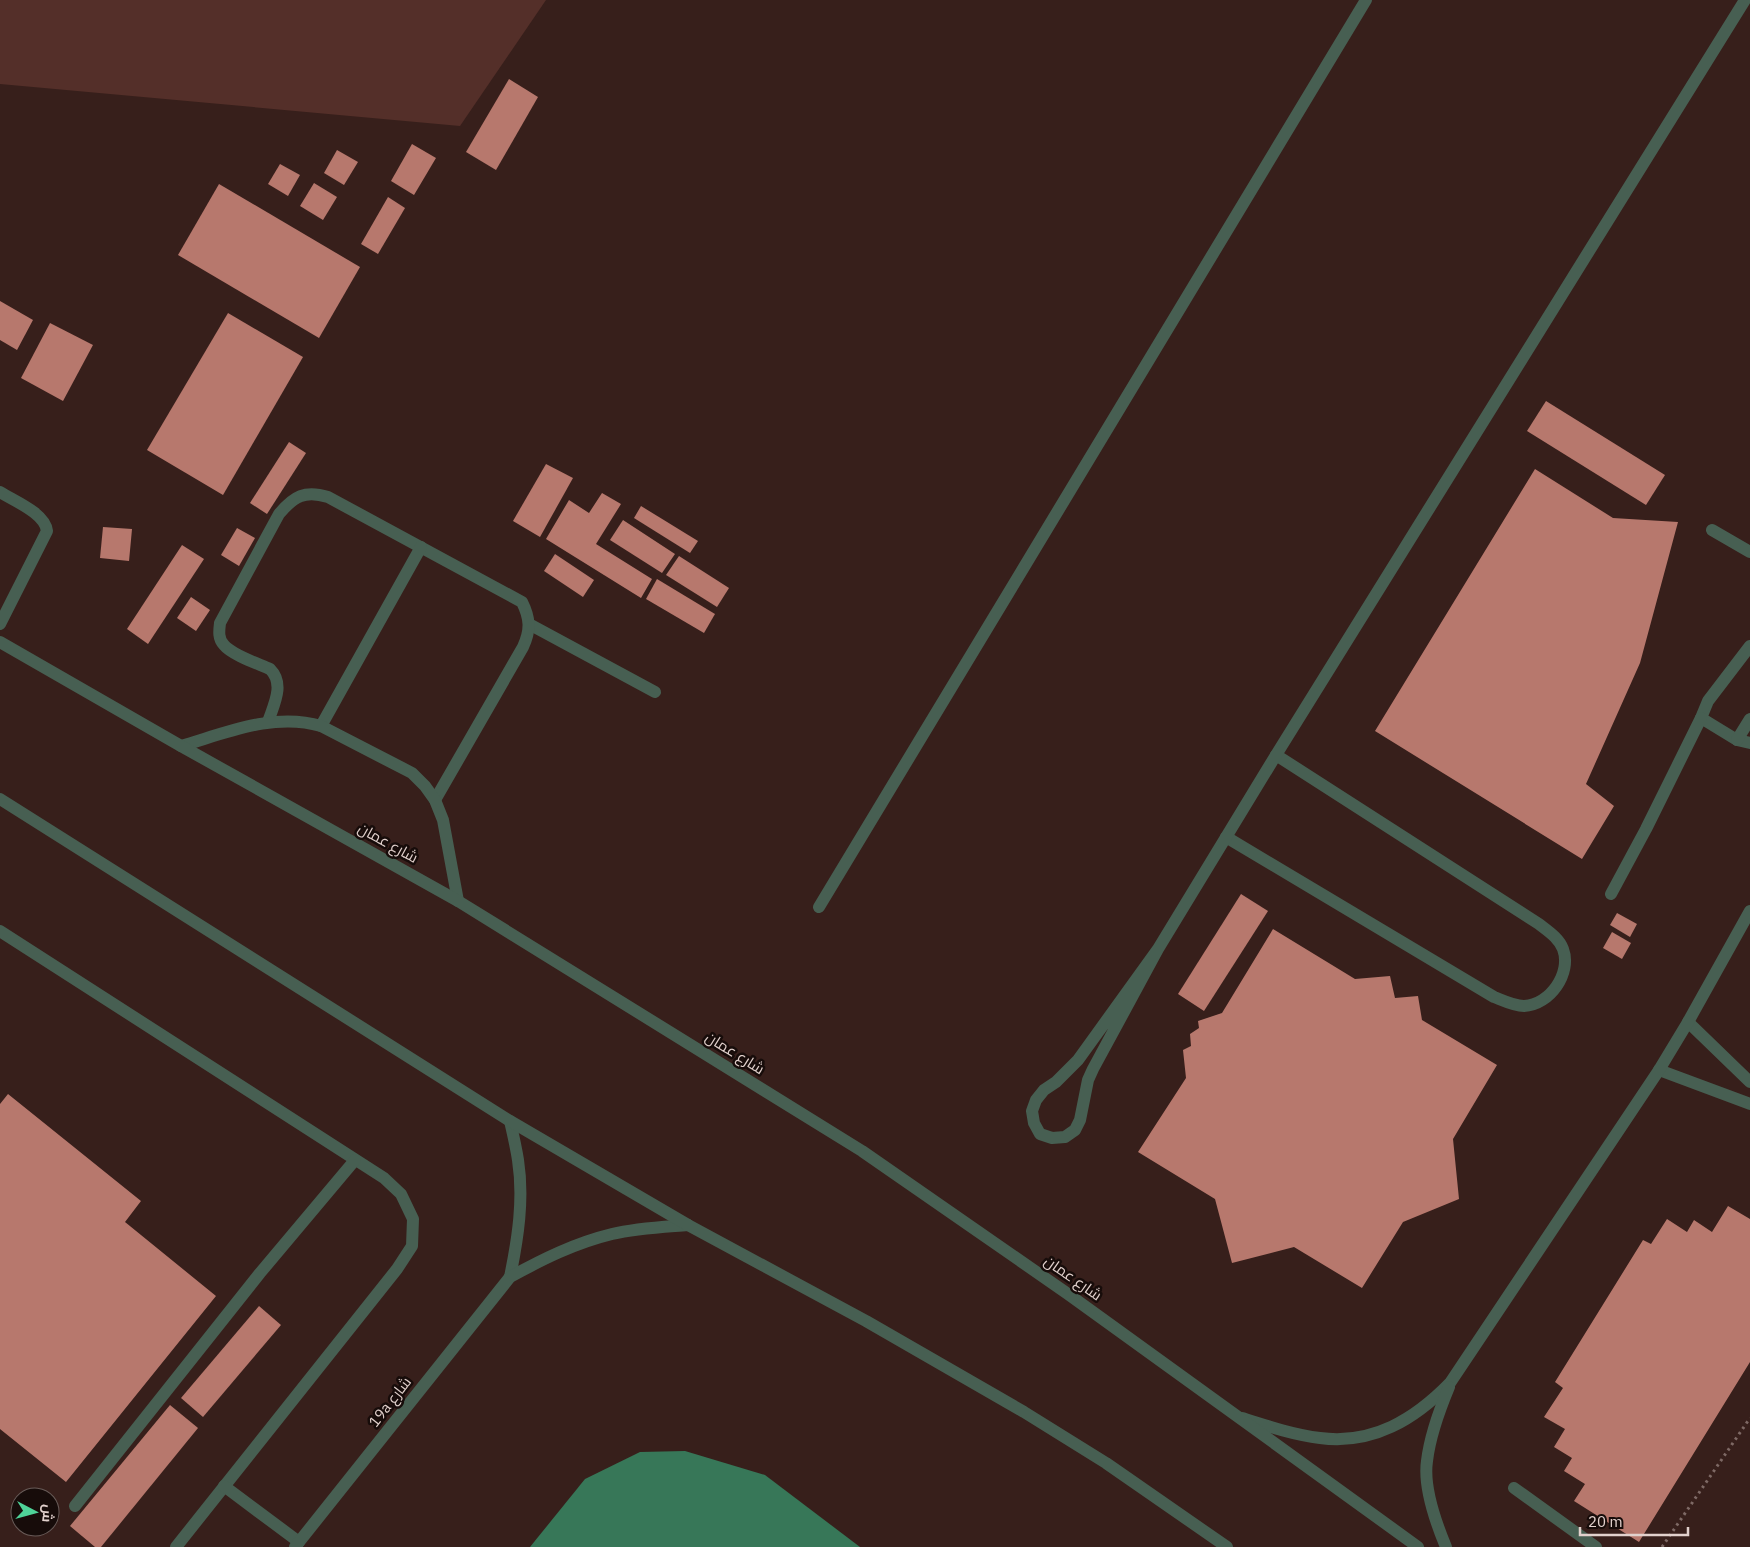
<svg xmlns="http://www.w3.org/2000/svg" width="1750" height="1547" font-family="'IBM Plex Sans',Cairo,sans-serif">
	<rect width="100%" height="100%" fill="#371f1b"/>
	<!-- green -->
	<path fill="#542f29" d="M 0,0 L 546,0 L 460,126 L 0,84 Z"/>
	<!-- water -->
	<path fill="#377758" d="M 685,1451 L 765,1475 L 860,1547 L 530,1547 L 585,1479 L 640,1452 Z"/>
	<!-- building -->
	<g fill="#b7786d">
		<path d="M 509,79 L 538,97 L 496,170 L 466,152 Z"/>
		<path d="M 412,144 L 436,158 L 414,195 L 391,181 Z"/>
		<path d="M 337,150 L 358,162 L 344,185 L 324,173 Z"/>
		<path d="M 280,164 L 300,175 L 288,196 L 268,184 Z"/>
		<path d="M 314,183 L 337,197 L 323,220 L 300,206 Z"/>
		<path d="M 219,184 L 360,267 L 319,338 L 178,255 Z"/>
		<path d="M 388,197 L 405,208 L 378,254 L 361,244 Z"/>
		<path d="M 0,301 L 33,320 L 17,350 L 0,340 Z"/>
		<path d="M 228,313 L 303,357 L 223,495 L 147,450 Z"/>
		<path d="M 50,323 L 93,345 L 63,401 L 21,378 Z"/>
		<path d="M 1546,401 L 1665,475 L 1646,505 L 1527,431 Z"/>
		<path d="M 289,442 L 306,453 L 267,514 L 250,503 Z"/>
		<path d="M 546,464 L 573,478 L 540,537 L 513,521 Z"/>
		<path d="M 1535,469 L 1613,518 L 1678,522 L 1640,663 L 1586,784 L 1614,806 L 1582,859 L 1375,731 Z"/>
		<path d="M 602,493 L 621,504 L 596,544 L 652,579 L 641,598 L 546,539 L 569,500 L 589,513 Z"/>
		<path d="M 641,506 L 698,541 L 690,553 L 634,518 Z"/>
		<path d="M 623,520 L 675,554 L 662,573 L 610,540 Z"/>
		<path d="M 103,527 L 132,529 L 129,561 L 100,558 Z"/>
		<path d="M 237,528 L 255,538 L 239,566 L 221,555 Z"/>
		<path d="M 182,545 L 204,559 L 148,644 L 127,629 Z"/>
		<path d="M 555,554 L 594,580 L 583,597 L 544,571 Z"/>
		<path d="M 679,556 L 729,588 L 717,607 L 666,575 Z"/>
		<path d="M 657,579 L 715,614 L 704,633 L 646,599 Z"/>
		<path d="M 191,597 L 210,610 L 196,631 L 177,618 Z"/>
		<path d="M 1241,894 L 1268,911 L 1204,1011 L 1178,994 Z"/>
		<path d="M 1617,913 L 1637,924 L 1630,937 L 1610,925 Z"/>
		<path d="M 1273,929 L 1355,979 L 1390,976 L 1395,998 L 1418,996 L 1422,1020 L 1497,1065 L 1453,1139 L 1459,1199 L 1403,1222 L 1362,1288 L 1294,1247 L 1232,1263 L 1215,1199 L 1138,1152 L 1186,1078 L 1183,1050 L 1191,1046 L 1190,1034 L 1199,1028 L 1198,1021 L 1222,1013 Z"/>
		<path d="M 1612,932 L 1631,943 L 1622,959 L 1603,948 Z"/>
		<path d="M 8,1094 L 141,1201 L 125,1222 L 216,1296 L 66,1482 L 0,1429 L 0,1104 Z"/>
		<path d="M 1728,1206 L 1750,1219 L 1750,1362 L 1639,1542 L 1574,1501 L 1585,1484 L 1564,1471 L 1572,1458 L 1554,1447 L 1565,1429 L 1544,1417 L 1563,1388 L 1555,1382 L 1643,1240 L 1651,1244 L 1667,1219 L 1687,1232 L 1694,1220 L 1712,1232 Z"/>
		<path d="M 259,1306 L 281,1325 L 203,1417 L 181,1398 Z"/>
		<path d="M 170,1405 L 198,1428 L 101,1547 L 95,1547 L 70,1526 Z"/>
	</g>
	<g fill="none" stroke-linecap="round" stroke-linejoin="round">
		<!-- path -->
		<path stroke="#7e6965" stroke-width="3" stroke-dasharray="2.5 4" stroke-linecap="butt" d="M 1662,1547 L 1750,1418"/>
		<!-- service -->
		<g stroke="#475f52" stroke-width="12">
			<path d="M 0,492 C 14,501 45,513 47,531 L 0,624"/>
			<path d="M 1712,530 L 1750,552"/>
			<path d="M 529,624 L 655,692"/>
			<path d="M 1750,646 L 1708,701 L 1701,718 L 1737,740 L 1750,743"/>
			<path d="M 268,722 C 274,704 285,684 270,669 C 259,664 232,655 224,645 C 218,639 219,631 220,623 L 279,514 C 294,496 305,490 328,497 L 522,602 C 530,618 531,630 523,647 L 435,800"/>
			<path d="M 321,726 L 421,547"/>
			<path d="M 1737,740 L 1750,719"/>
			<path d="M 181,746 C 226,733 274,712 321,726 L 412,773 L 425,786 L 435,800 L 443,820 L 458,901"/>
			<path d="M 1226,837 L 1494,997 C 1504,1001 1514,1006 1524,1006 C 1550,1005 1572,973 1563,949 C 1559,938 1548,931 1539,924 L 1276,755"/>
			<path d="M 1611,894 L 1646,829 L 1701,718"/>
			<path d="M 819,907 L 1366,0"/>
			<path d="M 0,931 L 384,1178 L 401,1194 L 413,1219 L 412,1246 L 397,1269 L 176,1547"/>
			<path d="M 1158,949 L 1078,1060 L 1056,1082 L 1044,1090 L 1036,1100 L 1032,1111 L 1034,1123 L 1040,1134 L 1052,1138 L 1065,1137 L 1075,1130 L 1080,1120 L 1088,1080 L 1093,1069 L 1158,949 L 1276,755 L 1745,0"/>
			<path d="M 224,1486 L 299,1542"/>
			<path d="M 75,1506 L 260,1273 L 355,1160"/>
		</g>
		<!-- minor -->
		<g stroke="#475f52" stroke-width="12">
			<path d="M 1688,1022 L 1750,1082"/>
			<path d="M 1659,1070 L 1750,1104"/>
			<path d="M 510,1277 C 518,1238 524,1199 518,1160 C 516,1147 513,1134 510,1121"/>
			<path d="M 1242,1418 C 1267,1426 1294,1435 1320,1438 C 1373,1445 1415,1419 1450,1383 L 1659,1070 L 1688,1022 L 1750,911"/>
			<path d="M 1514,1488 L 1596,1547"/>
			<path d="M 295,1547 L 510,1277 C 543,1259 575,1243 612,1234 C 637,1228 663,1227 688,1225"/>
			<path d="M 1446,1547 C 1436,1523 1423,1488 1427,1461 C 1430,1435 1439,1411 1449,1387"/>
		</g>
		<!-- tertiary -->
		<g stroke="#475f52" stroke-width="12">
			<path d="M 0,642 L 181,746 L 458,901 L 862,1151 L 1068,1294 L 1418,1547"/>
			<path d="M 0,799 L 510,1121 L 688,1225 L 866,1321 L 1024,1412 L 1106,1463 L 1227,1547"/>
		</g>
	</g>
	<g text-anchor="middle" stroke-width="5" stroke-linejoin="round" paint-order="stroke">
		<!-- street labels -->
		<g font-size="15" fill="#e2d1cd" stroke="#170c0a">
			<text transform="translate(388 843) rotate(29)" y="5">شارع عمان</text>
			<text transform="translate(735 1053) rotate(32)" y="5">شارع عمان</text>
			<text transform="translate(1073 1278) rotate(35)" y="5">شارع عمان</text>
			<text transform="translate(390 1402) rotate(-52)" y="5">19a شارع</text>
		</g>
	</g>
	<!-- north arrow -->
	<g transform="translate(35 1512) rotate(96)"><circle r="24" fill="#170c0a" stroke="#685b58"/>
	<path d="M0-4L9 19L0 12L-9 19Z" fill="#4fd399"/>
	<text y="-8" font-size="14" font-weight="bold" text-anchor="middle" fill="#e2d1cd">ش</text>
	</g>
	<!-- scale -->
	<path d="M1580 1527v8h108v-8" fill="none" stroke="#e2d1cd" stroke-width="2.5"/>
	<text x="1588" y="1527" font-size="15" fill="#e2d1cd" stroke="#170c0a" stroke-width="4" paint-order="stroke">20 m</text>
</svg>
